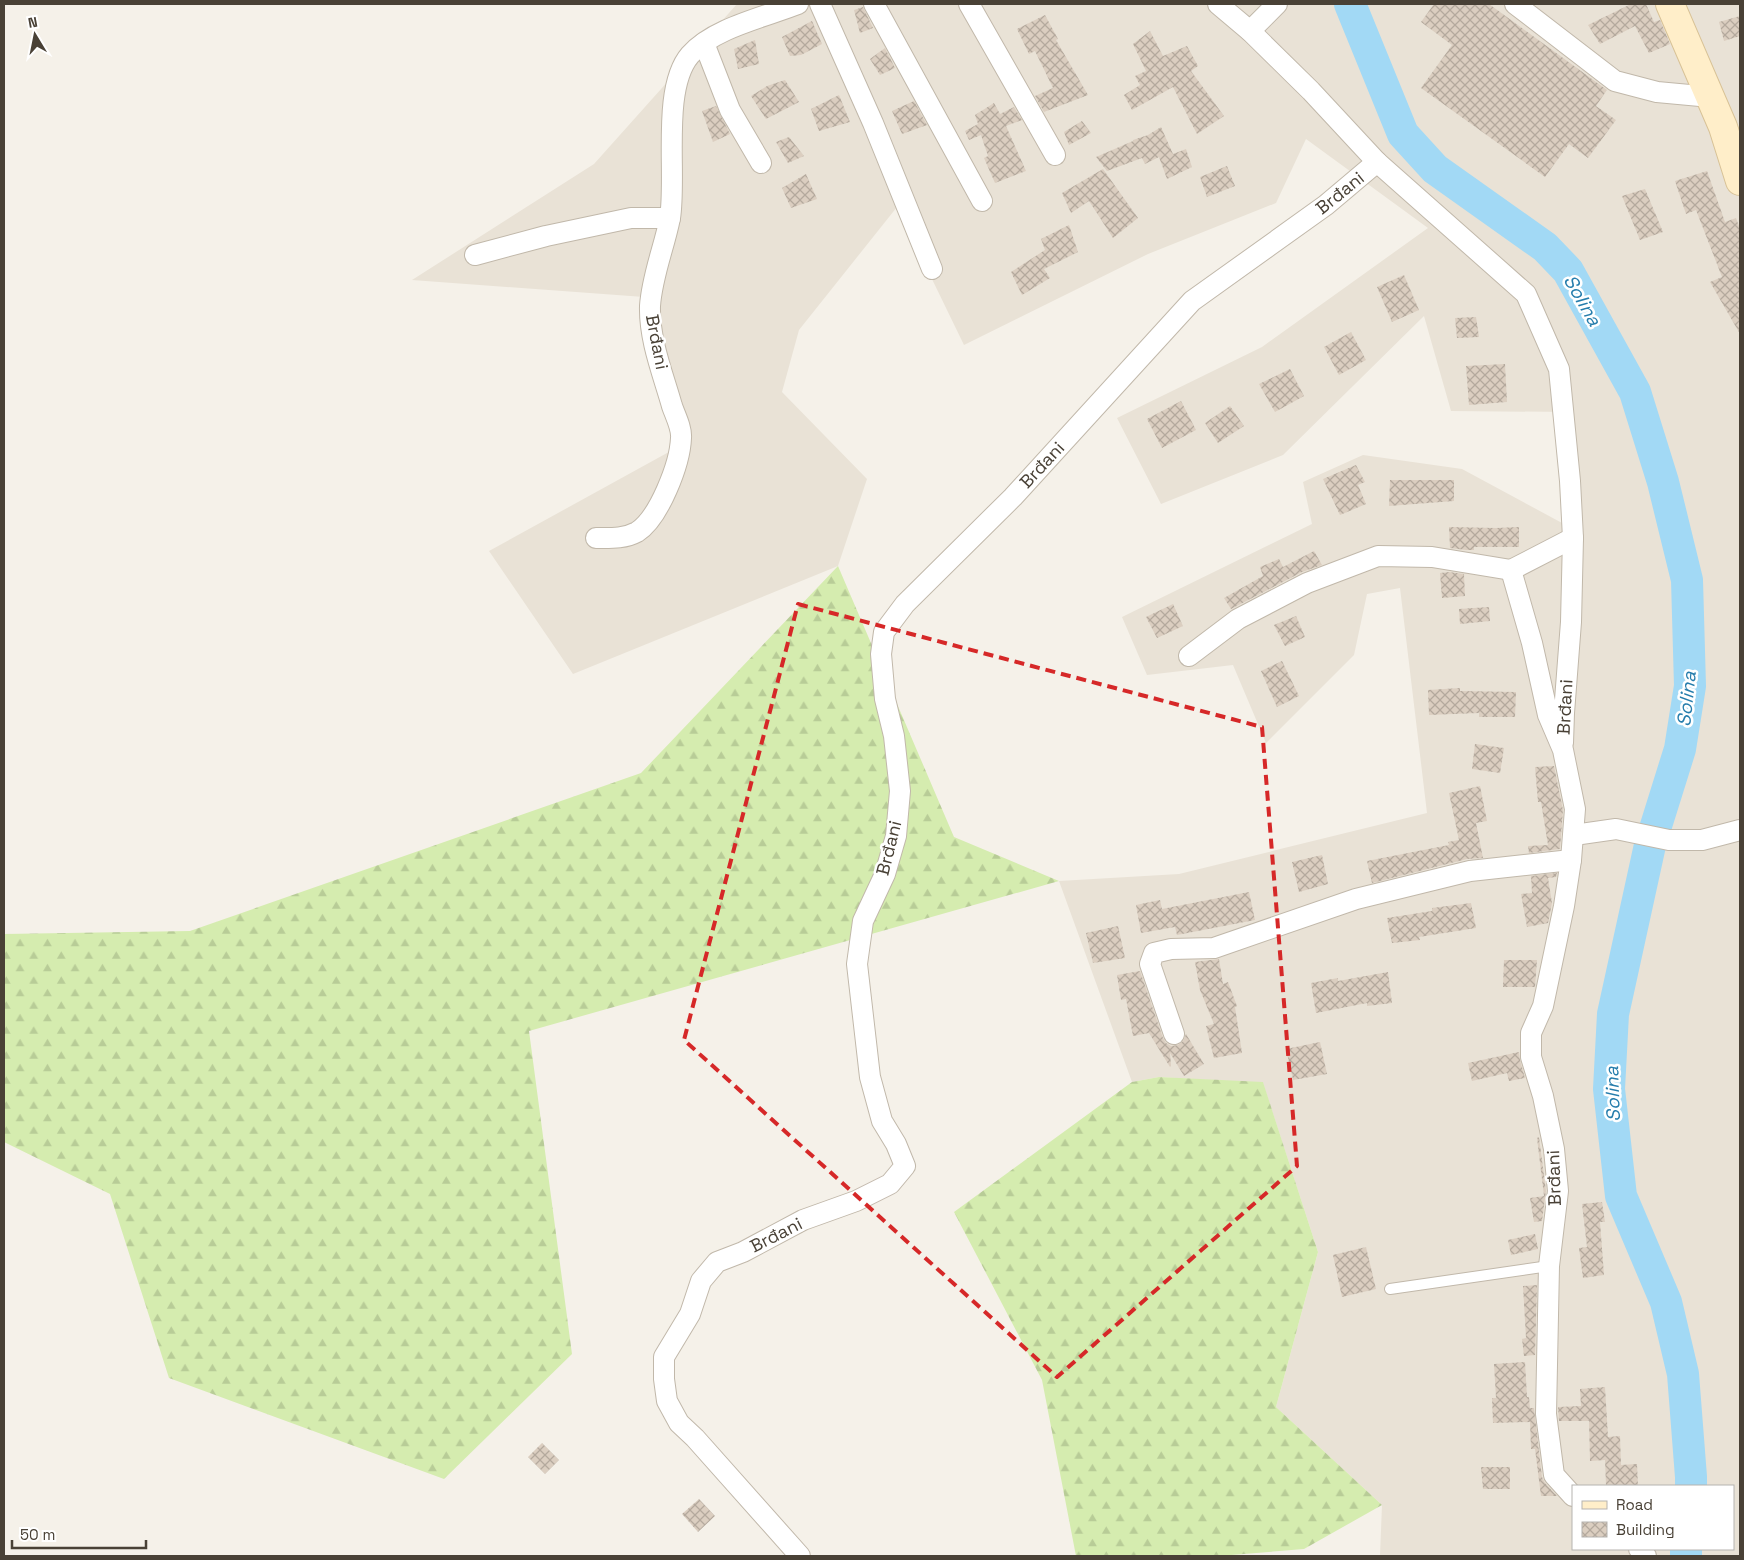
<svg xmlns="http://www.w3.org/2000/svg" width="1744" height="1560" font-family="'Space Grotesk',sans-serif">
	<defs>
		<pattern id="forest-firs" width="22" height="20" patternUnits="userSpaceOnUse" patternTransform="scale(1.25)"><rect width="22" height="20" fill="#d5ecaf"/><path d="M5 1l3.5 6h-7zM16 11l3.5 6h-7z" fill="#b8cc97"/></pattern>
		<pattern id="building-cross-hatch" width="8" height="8" patternUnits="userSpaceOnUse" patternTransform="scale(1.25)"><rect width="8" height="8" fill="#dbcec0"/><path d="M0 0l8 8M0 8l8-8" fill="none" stroke="#b4a99d"/></pattern>
	</defs>
	<rect width="100%" height="100%" fill="#f5f1e9"/>
	<!-- residential -->
	<path fill="#e9e2d6" fill-rule="evenodd" d="M 737,4 L 1740,4 L 1740,1556 L 1380,1556 L 1382,1505 L 1276,1407 L 1318,1252 L 1263,1083 L 1159,1077 L 1132,1082 L 1059,881 L 1179,874 L 1427,813 L 1400,588 L 1367,594 L 1354,655 L 1266,743 L 1233,665 L 1147,675 L 1122,617 L 1312,524 L 1303,482 L 1363,455 L 1462,469 L 1575,530 L 1571,412 L 1451,411 L 1424,316 L 1283,455 L 1161,504 L 1117,418 L 1262,347 L 1428,228 L 1306,139 L 1276,203 L 1148,254 L 964,345 L 897,207 L 799,330 L 782,392 L 867,479 L 838,566 L 573,674 L 489,551 L 687,442 L 644,297 L 412,280 L 594,164 ZM 1573,1486 L 1733,1486 L 1733,1549 L 1573,1549 Z"/>
	<!-- forest -->
	<g fill="url(#forest-firs)">
		<path d="M 838,566 L 954,837 L 1059,881 L 529,1031 L 572,1354 L 444,1479 L 169,1378 L 110,1194 L 4,1142 L 4,934 L 190,931 L 641,773 Z"/>
		<path d="M 1159,1077 L 1263,1082 L 1318,1252 L 1276,1407 L 1382,1505 L 1304,1549 L 1219,1556 L 1076,1556 L 1042,1380 L 954,1212 L 1132,1082 Z"/>
	</g>
	<g fill="none" stroke-linecap="round" stroke-linejoin="round">
		<!-- river -->
		<g stroke="#a2d9f5" stroke-width="32">
			<path d="M 1350,4 L 1403,134 L 1435,169 L 1545,247 L 1568,271 L 1635,392 L 1663,482 L 1687,580 L 1690,686 L 1680,749 L 1650,845 L 1613,1014 L 1609,1089 L 1621,1196 L 1666,1302 L 1683,1374 L 1691,1477 L 1691,1486"/>
			<path d="M 1686,1556 L 1686,1549"/>
		</g>
	</g>
	<!-- building -->
	<g fill="url(#building-cross-hatch)">
		<path d="M 1434,4 L 1489,4 L 1607,90 L 1596,106 L 1616,120 L 1588,158 L 1569,144 L 1545,177 L 1421,88 L 1452,45 L 1421,22 Z"/>
		<path d="M 1631,4 L 1646,4 L 1654,22 L 1660,20 L 1670,44 L 1649,53 L 1635,26 L 1600,44 L 1588,25 Z"/>
		<path d="M 863,7 L 873,28 L 860,33 L 854,10 Z"/>
		<path d="M 1045,15 L 1058,39 L 1056,40 L 1088,95 L 1044,112 L 1035,96 L 1053,88 L 1035,51 L 1029,54 L 1017,29 Z"/>
		<path d="M 1740,16 L 1740,36 L 1724,41 L 1719,22 Z"/>
		<path d="M 812,21 L 822,44 L 801,55 L 790,56 L 782,37 Z"/>
		<path d="M 1150,31 L 1163,56 L 1187,46 L 1198,66 L 1191,71 L 1224,116 L 1197,134 L 1173,87 L 1132,110 L 1124,95 L 1140,85 L 1135,76 L 1146,71 L 1133,44 Z"/>
		<path d="M 755,40 L 759,64 L 738,69 L 734,49 Z"/>
		<path d="M 885,48 L 895,68 L 880,75 L 870,59 Z"/>
		<path d="M 785,80 L 799,102 L 766,119 L 751,96 L 767,86 Z"/>
		<path d="M 839,95 L 850,122 L 819,131 L 811,109 Z"/>
		<path d="M 914,101 L 927,125 L 902,134 L 892,111 Z"/>
		<path d="M 994,103 L 1000,114 L 1014,107 L 1022,120 L 1006,126 L 1026,171 L 995,183 L 984,158 L 988,156 L 981,135 L 969,140 L 965,131 L 978,124 L 975,115 Z"/>
		<path d="M 716,106 L 730,134 L 713,142 L 702,111 Z"/>
		<path d="M 1082,121 L 1091,133 L 1069,145 L 1064,132 Z"/>
		<path d="M 1161,127 L 1173,154 L 1186,149 L 1192,167 L 1167,179 L 1159,157 L 1145,164 L 1142,158 L 1107,171 L 1096,157 L 1133,141 L 1133,140 L 1148,135 Z"/>
		<path d="M 789,137 L 804,156 L 788,163 L 776,142 Z"/>
		<path d="M 1227,166 L 1235,186 L 1207,197 L 1200,177 Z"/>
		<path d="M 1103,169 L 1138,218 L 1113,238 L 1089,201 L 1071,213 L 1062,193 Z"/>
		<path d="M 1707,171 L 1725,222 L 1736,218 L 1740,229 L 1740,334 L 1710,282 L 1722,277 L 1696,210 L 1686,214 L 1675,181 Z"/>
		<path d="M 806,174 L 817,199 L 791,208 L 782,188 Z"/>
		<path d="M 1645,189 L 1663,232 L 1640,240 L 1622,196 Z"/>
		<path d="M 1069,225 L 1078,252 L 1044,269 L 1050,278 L 1022,295 L 1011,272 L 1045,250 L 1041,239 Z"/>
		<path d="M 1404,275 L 1419,310 L 1392,322 L 1377,287 Z"/>
		<path d="M 1476,317 L 1479,337 L 1457,338 L 1455,318 Z"/>
		<path d="M 1351,332 L 1366,360 L 1339,375 L 1324,347 Z"/>
		<path d="M 1505,364 L 1507,402 L 1469,405 L 1466,366 Z"/>
		<path d="M 1290,369 L 1304,396 L 1275,412 L 1259,384 Z"/>
		<path d="M 1181,401 L 1196,430 L 1162,448 L 1147,419 Z"/>
		<path d="M 1230,406 L 1244,426 L 1218,443 L 1205,423 Z"/>
		<path d="M 1356,465 L 1365,482 L 1358,485 L 1366,504 L 1340,515 L 1323,479 Z"/>
		<path d="M 1390,480 L 1454,480 L 1454,501 L 1389,506 Z"/>
		<path d="M 1449,527 L 1496,528 L 1519,527 L 1519,547 L 1474,547 L 1474,550 L 1466,550 L 1450,548 Z"/>
		<path d="M 1314,551 L 1322,565 L 1302,572 L 1231,609 L 1224,598 L 1263,576 L 1260,567 L 1279,559 L 1283,567 Z"/>
		<path d="M 1449,572 L 1464,574 L 1465,596 L 1442,598 L 1440,573 Z"/>
		<path d="M 1173,604 L 1183,626 L 1157,638 L 1146,617 Z"/>
		<path d="M 1489,607 L 1490,621 L 1460,624 L 1459,609 Z"/>
		<path d="M 1296,616 L 1305,637 L 1285,646 L 1274,625 Z"/>
		<path d="M 1282,661 L 1299,696 L 1277,707 L 1261,671 Z"/>
		<path d="M 1460,688 L 1460,691 L 1516,692 L 1515,717 L 1479,717 L 1479,713 L 1429,715 L 1428,690 Z"/>
		<path d="M 1475,744 L 1504,748 L 1500,773 L 1472,769 Z"/>
		<path d="M 1554,766 L 1563,810 L 1560,849 L 1529,853 L 1528,846 L 1548,845 L 1541,802 L 1538,802 L 1535,767 Z"/>
		<path d="M 1480,786 L 1487,821 L 1476,823 L 1483,858 L 1467,859 L 1372,883 L 1367,861 L 1449,845 L 1448,842 L 1459,840 L 1449,793 Z"/>
		<path d="M 1322,855 L 1328,884 L 1299,892 L 1292,862 Z"/>
		<path d="M 1557,873 L 1556,877 L 1548,878 L 1552,903 L 1548,923 L 1527,927 L 1521,894 L 1532,893 L 1531,876 Z"/>
		<path d="M 1249,892 L 1255,920 L 1177,935 L 1175,927 L 1141,933 L 1136,905 L 1160,900 L 1162,909 Z"/>
		<path d="M 1471,903 L 1476,928 L 1419,937 L 1420,940 L 1392,943 L 1387,918 L 1432,911 L 1432,908 Z"/>
		<path d="M 1118,926 L 1125,958 L 1093,963 L 1086,933 Z"/>
		<path d="M 1219,959 L 1223,984 L 1228,982 L 1237,1006 L 1235,1007 L 1242,1053 L 1214,1058 L 1206,1026 L 1214,1024 L 1200,990 L 1195,962 Z"/>
		<path d="M 1504,960 L 1537,960 L 1535,987 L 1503,987 Z"/>
		<path d="M 1140,971 L 1163,1038 L 1166,1043 L 1171,1046 L 1178,1045 L 1183,1041 L 1186,1034 L 1204,1064 L 1184,1076 L 1170,1053 L 1171,1066 L 1170,1067 L 1149,1033 L 1133,1036 L 1126,999 L 1121,1000 L 1117,975 Z"/>
		<path d="M 1388,972 L 1392,1003 L 1367,1006 L 1367,1003 L 1316,1013 L 1311,983 L 1338,978 L 1338,981 Z"/>
		<path d="M 1320,1042 L 1327,1074 L 1293,1080 L 1286,1049 Z"/>
		<path d="M 1519,1052 L 1520,1060 L 1525,1078 L 1509,1081 L 1507,1073 L 1472,1081 L 1468,1063 Z"/>
		<path d="M 1539,1137 L 1546,1191 L 1542,1221 L 1534,1222 L 1530,1198 L 1544,1196 L 1537,1138 Z"/>
		<path d="M 1602,1202 L 1605,1222 L 1600,1222 L 1604,1275 L 1583,1278 L 1579,1248 L 1587,1247 L 1582,1204 Z"/>
		<path d="M 1535,1234 L 1538,1249 L 1511,1255 L 1508,1240 Z"/>
		<path d="M 1366,1247 L 1376,1289 L 1342,1297 L 1333,1255 Z"/>
		<path d="M 1537,1285 L 1535,1355 L 1524,1356 L 1522,1339 L 1526,1338 L 1523,1286 Z"/>
		<path d="M 1525,1362 L 1527,1397 L 1529,1397 L 1530,1408 L 1534,1408 L 1542,1477 L 1545,1483 L 1557,1496 L 1541,1496 L 1535,1449 L 1531,1449 L 1530,1422 L 1493,1423 L 1492,1398 L 1496,1398 L 1494,1364 Z"/>
		<path d="M 1605,1387 L 1608,1437 L 1620,1436 L 1621,1465 L 1637,1464 L 1638,1486 L 1606,1486 L 1605,1460 L 1590,1461 L 1589,1421 L 1559,1421 L 1558,1407 L 1581,1406 L 1580,1389 Z"/>
		<path d="M 542,1443 L 559,1460 L 545,1474 L 528,1457 Z"/>
		<path d="M 1481,1467 L 1510,1467 L 1510,1489 L 1483,1489 Z"/>
		<path d="M 699,1499 L 715,1516 L 698,1532 L 682,1514 Z"/>
	</g>
	<g fill="none" stroke-linecap="round" stroke-linejoin="round">
		<defs>
			<path id="service" d="M 1390,1289 L 1549,1266"/>
			<g id="minor">
				<path d="M 820,4 L 873,123 L 932,269"/>
				<path d="M 874,4 L 982,201"/>
				<path d="M 969,4 L 1055,155"/>
				<path d="M 1218,4 L 1250,31 L 1311,91 L 1377,162 L 1526,294 L 1559,369 L 1570,481 L 1573,538 L 1571,622 L 1564,713 L 1563,743"/>
				<path d="M 1515,4 L 1615,81 L 1657,92 L 1711,97"/>
				<path d="M 1250,31 L 1277,4"/>
				<path d="M 704,43 L 730,110 L 761,163"/>
				<path d="M 475,255 L 546,236 L 631,218 L 670,218"/>
				<path d="M 596,538 C 610,538 624,539 637,532 C 659,518 680,464 681,438 C 682,428 675,415 672,406 C 663,374 649,340 650,306 C 652,276 664,248 670,218 C 677,174 661,89 690,55 C 713,28 765,17 798,4"/>
				<path d="M 1189,656 L 1238,619 L 1307,583 L 1378,556 L 1432,557 L 1511,570"/>
				<path d="M 1574,835 L 1616,829 L 1669,840 L 1702,840 L 1740,830"/>
				<path d="M 1174,1034 L 1150,964 L 1154,953 L 1171,949 L 1214,948 L 1356,899 L 1470,871 L 1571,860"/>
				<path d="M 1573,1496 L 1554,1475 L 1546,1414 L 1549,1266 L 1558,1191 L 1554,1149 L 1543,1096 L 1531,1057 L 1531,1033 L 1543,1006 L 1564,906 L 1571,860 L 1575,809 L 1563,750 L 1548,715 L 1532,643 L 1511,570 L 1573,538"/>
				<path d="M 1639,1549 L 1646,1556"/>
				<path d="M 800,1556 L 695,1438 L 679,1423 L 667,1401 L 664,1379 L 664,1357 L 690,1314 L 701,1281 L 717,1262 L 743,1252 L 803,1220 L 856,1201 L 890,1184 L 905,1166 L 896,1144 L 882,1121 L 870,1077 L 857,964 L 863,921 L 885,874 L 896,836 L 900,791 L 894,736 L 885,699 L 881,654 L 884,632 L 905,604 L 1013,497 L 1192,301 L 1326,205 L 1377,162"/>
			</g>
			<path id="secondary" d="M 1670,4 L 1723,127 L 1740,181"/>
		</defs>
		<!-- service casing -->
		<use href="#service" stroke="#c1b8aa" stroke-width="12"/>
		<!-- minor casing -->
		<use href="#minor" stroke="#c1b8aa" stroke-width="22"/>
		<!-- secondary casing -->
		<use href="#secondary" stroke="#d8c296" stroke-width="30"/>
		<!-- service -->
		<use href="#service" stroke="#fff" stroke-width="10"/>
		<!-- minor -->
		<use href="#minor" stroke="#fff" stroke-width="20"/>
		<!-- secondary -->
		<use href="#secondary" stroke="#ffeec9" stroke-width="28"/>
	</g>
	<!-- marked area -->
	<path fill="none" stroke="#d62828" stroke-width="4" stroke-dasharray="10 6" stroke-linejoin="round" d="M 798,604 L 1262,727 L 1297,1166 L 1057,1377 L 684,1040 Z"/>
	<g text-anchor="middle" stroke-width="5" stroke-linejoin="round" paint-order="stroke">
		<!-- street labels -->
		<g font-size="18" fill="#494136" stroke="#fff">
			<text transform="translate(1340 193) rotate(-39)" y="6">Brđani</text>
			<text transform="translate(657 342) rotate(79)" y="6">Brđani</text>
			<text transform="translate(1042 465) rotate(-47)" y="6">Brđani</text>
			<text transform="translate(1565 707) rotate(-87)" y="6">Brđani</text>
			<text transform="translate(889 848) rotate(-76)" y="6">Brđani</text>
			<text transform="translate(1554 1178) rotate(-92)" y="6">Brđani</text>
			<text transform="translate(776 1235) rotate(-27)" y="6">Brđani</text>
		</g>
		<!-- water labels -->
		<g font-size="19" font-style="italic" fill="#267dac" stroke="#fff">
			<text transform="translate(1583 300) rotate(60)" y="7">Solina</text>
			<text transform="translate(1686 699) rotate(-84)" y="7">Solina</text>
			<text transform="translate(1612 1094) rotate(-92)" y="7">Solina</text>
		</g>
	</g>
	<!-- border -->
	<rect width="1744" height="1560" fill="none" stroke="#494136" stroke-width="10"/>
	<!-- legend -->
	<rect x="1572" y="1485" width="162" height="65" fill="#ffffff" stroke="#b6b3af"/>
	<rect x="1582" y="1501" width="25" height="8" fill="#ffeec9" stroke="#b6b3af"/>
	<text x="1616" y="1510" font-size="15" fill="#494136">Road</text>
	<rect x="1582" y="1522" width="25" height="15" fill="url(#building-cross-hatch)" stroke="#b6b3af"/>
	<text x="1616" y="1535" font-size="15" fill="#494136">Building</text>
	<!-- north arrow -->
	<g transform="translate(35 35) rotate(350)" stroke="#ffffff" stroke-width="4" paint-order="stroke">
	<path d="M0-4L9 19L0 12L-9 19Z" fill="#494136"/>
	<text y="-8" font-size="14" font-weight="bold" text-anchor="middle" fill="#494136">N</text>
	</g>
	<!-- scale -->
	<path d="M12 1540v8h134v-8" fill="none" stroke="#494136" stroke-width="2.5"/>
	<text x="20" y="1540" font-size="15" fill="#494136" stroke="#ffffff" stroke-width="4" paint-order="stroke">50 m</text>
</svg>
